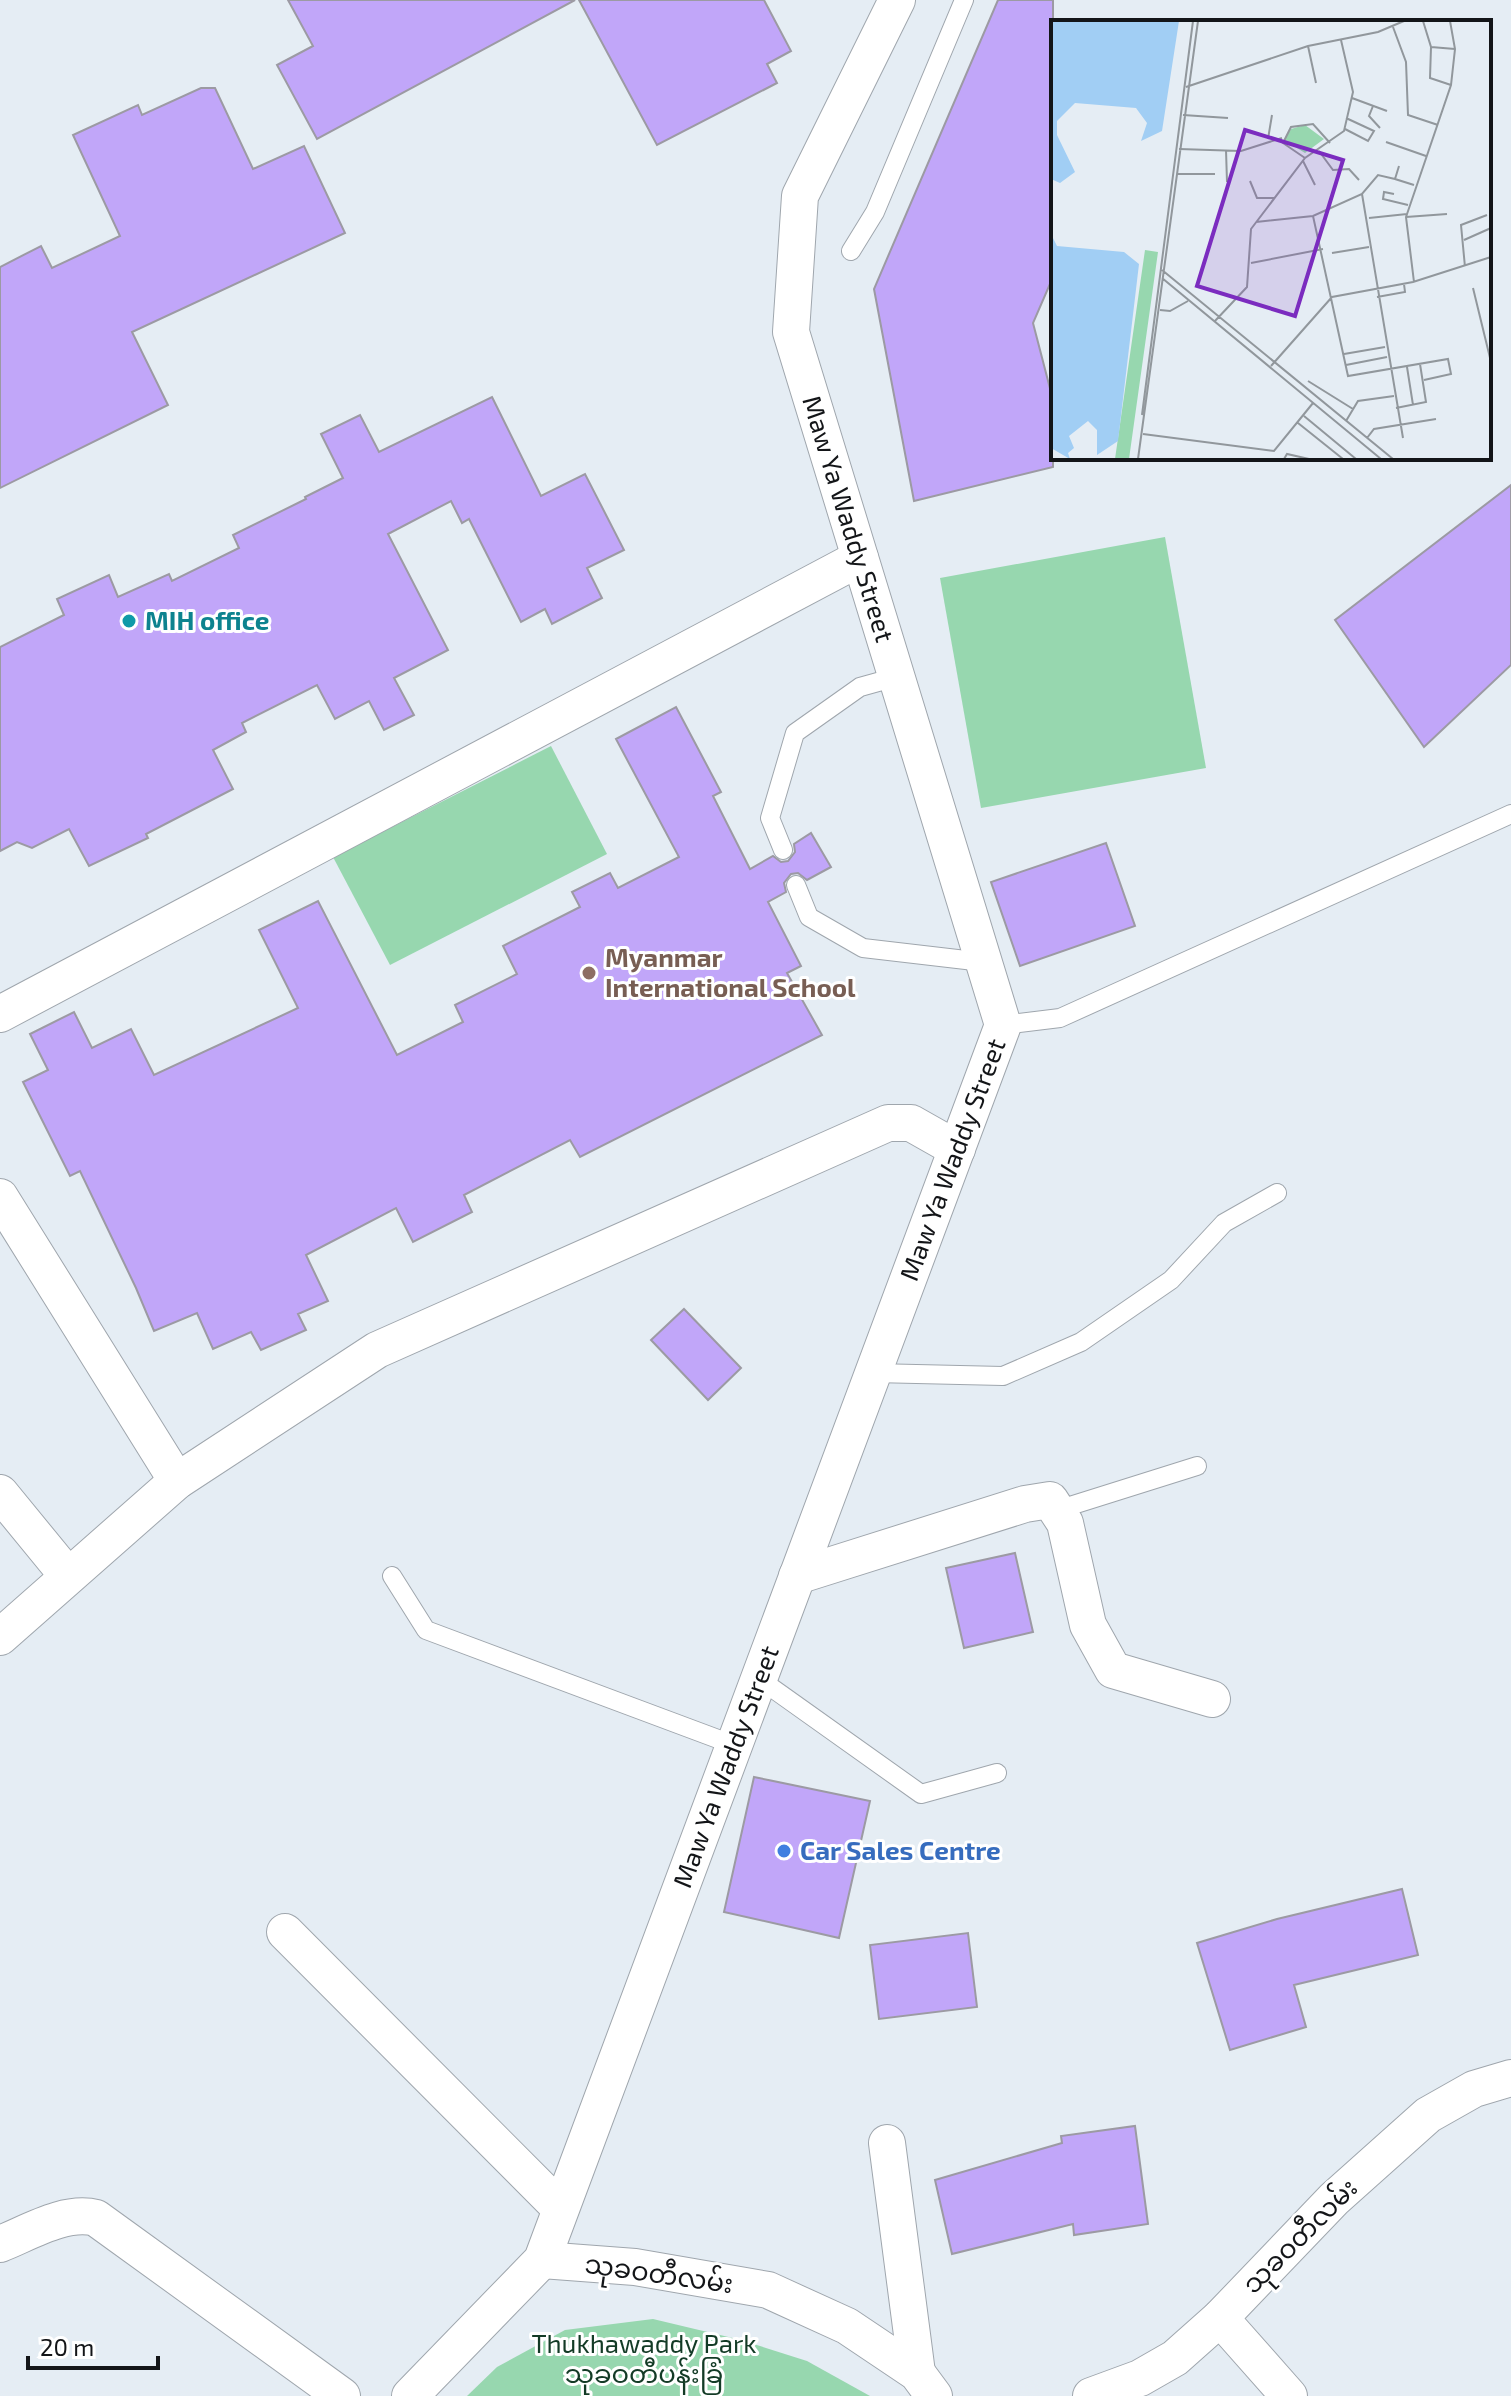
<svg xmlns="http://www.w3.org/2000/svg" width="1511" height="2396" font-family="'Exo 2','Noto Sans Myanmar',sans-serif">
	<rect width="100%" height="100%" fill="#e5edf4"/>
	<!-- green -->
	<g fill="#97d7af">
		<path d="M 1165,537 L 1206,768 L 981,808 L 940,578 Z"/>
		<path d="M 551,746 L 607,854 L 390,965 L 333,857 Z"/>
		<path d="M 653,2319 L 741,2340 L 807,2361 L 870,2396 L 467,2396 L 497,2367 L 565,2330 Z"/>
	</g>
	<!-- building -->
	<g fill="#c1a6f9" stroke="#9c9aa3" stroke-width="2">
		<path d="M 288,0 L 575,0 L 317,139 L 277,65 L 313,46 Z"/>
		<path d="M 579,0 L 764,0 L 791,51 L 767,64 L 777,83 L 657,145 Z"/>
		<path d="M 998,0 L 1053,0 L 1053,277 L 1033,323 L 1053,400 L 1053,467 L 914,501 L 874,289 Z"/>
		<path d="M 201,88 L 215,88 L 253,169 L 304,146 L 345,233 L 132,332 L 168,405 L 0,488 L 0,267 L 41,246 L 52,268 L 120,236 L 73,135 L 138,105 L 142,115 Z"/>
		<path d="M 492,397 L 541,496 L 585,474 L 624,550 L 587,568 L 602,598 L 552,624 L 545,609 L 521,622 L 469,519 L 462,523 L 451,501 L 388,534 L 448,650 L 394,678 L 414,715 L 384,730 L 369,701 L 335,719 L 317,685 L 242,723 L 246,732 L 213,750 L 233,789 L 146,834 L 148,838 L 89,866 L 69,829 L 32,848 L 17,842 L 0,851 L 0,647 L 64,615 L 57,599 L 109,575 L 118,597 L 169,574 L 172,581 L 239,548 L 233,535 L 306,499 L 305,497 L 343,478 L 321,434 L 360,415 L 379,452 Z"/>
		<path d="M 1511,485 L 1511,665 L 1424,747 L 1335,620 Z"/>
		<path d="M 676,707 L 721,792 L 713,796 L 750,869 L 773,856 L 781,862 L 788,861 L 795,852 L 794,844 L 811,833 L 831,867 L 807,880 L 798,873 L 791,874 L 784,883 L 786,892 L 768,902 L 801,966 L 787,973 L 822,1035 L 580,1157 L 570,1140 L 464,1195 L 472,1212 L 413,1242 L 396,1208 L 306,1255 L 328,1301 L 298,1314 L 306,1330 L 261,1350 L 251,1332 L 213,1349 L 197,1313 L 154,1331 L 136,1288 L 80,1171 L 70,1176 L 23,1082 L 48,1070 L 30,1034 L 74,1012 L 92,1048 L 131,1029 L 154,1075 L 298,1008 L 259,930 L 318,901 L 397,1055 L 463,1022 L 455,1005 L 517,974 L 503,946 L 580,907 L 572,892 L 610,873 L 618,888 L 679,857 L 616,739 Z"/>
		<path d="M 1106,843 L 1135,926 L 1020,966 L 991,882 Z"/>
		<path d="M 684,1309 L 741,1368 L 708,1400 L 651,1340 Z"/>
		<path d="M 1015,1553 L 1033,1632 L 964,1648 L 946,1568 Z"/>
		<path d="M 754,1777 L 870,1801 L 839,1938 L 724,1912 Z"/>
		<path d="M 1402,1889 L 1418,1955 L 1294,1985 L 1306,2027 L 1230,2050 L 1197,1943 L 1277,1919 Z"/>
		<path d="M 968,1933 L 977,2007 L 879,2019 L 870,1945 Z"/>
		<path d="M 1135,2126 L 1148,2224 L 1074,2235 L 1073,2224 L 952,2254 L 935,2180 L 1062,2143 L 1061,2136 Z"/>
	</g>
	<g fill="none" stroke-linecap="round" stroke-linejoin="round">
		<defs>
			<g id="lane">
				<path d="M 851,251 L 875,212 L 964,0"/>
				<path d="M 783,850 L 770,818 L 795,733 L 860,687 L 896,677"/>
				<path d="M 796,885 L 809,917 L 863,948 L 983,962"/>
				<path d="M 1003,1025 L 1060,1018 L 1511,814"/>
				<path d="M 873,1373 L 1003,1376 L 1081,1342 L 1171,1280 L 1224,1223 L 1277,1193"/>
				<path d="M 1057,1510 L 1197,1466"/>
				<path d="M 392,1576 L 426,1630 L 734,1745"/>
				<path d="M 758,1678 L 921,1794 L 997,1773"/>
			</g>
			<g id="street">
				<path d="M 0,1014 L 860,558"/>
				<path d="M 0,1197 L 177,1481"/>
				<path d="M 0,1493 L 68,1576"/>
				<path d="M 797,1576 L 1025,1504 L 1050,1500 L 1065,1523 L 1088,1625 L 1113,1670 L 1212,1699"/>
				<path d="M 0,1637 L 177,1481 L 377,1350 L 888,1123 L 911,1123 L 957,1149"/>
				<path d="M 285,1932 L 560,2208"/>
				<path d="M 887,2143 L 917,2373"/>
				<path d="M 0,2244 C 28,2233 65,2210 96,2218 L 342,2396"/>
				<path d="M 542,2260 L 635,2267 L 768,2290 L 847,2326 L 917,2373 L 934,2396"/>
				<path d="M 1220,2318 L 1289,2396"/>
				<path id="s1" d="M 410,2396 L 542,2260 L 1003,1025 L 791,332 L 800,196 L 897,0"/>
				<path d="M 1091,2396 L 1140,2378 L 1175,2358 L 1220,2318 L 1334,2199 L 1428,2115 L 1474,2089 L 1511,2078"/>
			</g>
		</defs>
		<!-- lane casing -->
		<use href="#lane" stroke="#9fa6ad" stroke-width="20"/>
		<!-- street casing -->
		<use href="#street" stroke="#9fa6ad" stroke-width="38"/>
		<!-- lane -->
		<use href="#lane" stroke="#fff" stroke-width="18"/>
		<!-- street -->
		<use href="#street" stroke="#fff" stroke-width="36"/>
	</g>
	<!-- markers -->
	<circle fill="#0f9aa8" stroke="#fff" stroke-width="3" cx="129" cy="621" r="8"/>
	<circle fill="#8d6e63" stroke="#fff" stroke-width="3" cx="589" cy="973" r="8"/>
	<circle fill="#3f7fe0" stroke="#fff" stroke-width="3" cx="784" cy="1851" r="8"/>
	<g text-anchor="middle" stroke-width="6" stroke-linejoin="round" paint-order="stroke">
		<!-- street labels -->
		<g font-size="26" fill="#131518" stroke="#fff">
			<text transform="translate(848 519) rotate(73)" y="9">Maw Ya Waddy Street</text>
			<text dy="9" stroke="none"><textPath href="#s1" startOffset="1364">Maw Ya Waddy Street</textPath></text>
			<text dy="9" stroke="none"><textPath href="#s1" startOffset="716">Maw Ya Waddy Street</textPath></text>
			<text transform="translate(1300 2236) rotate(-45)" y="9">သုခဝတီလမ်း</text>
			<text transform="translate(659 2274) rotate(8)" y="9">သုခဝတီလမ်း</text>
		</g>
		<!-- culture labels -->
		<g font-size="26" font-weight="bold" fill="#0d838f" stroke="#fff" text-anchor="start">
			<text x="145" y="630">MIH office</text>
		</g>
		<!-- education labels -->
		<g font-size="26" font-weight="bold" fill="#785e54" stroke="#fff" text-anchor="start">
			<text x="605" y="967">Myanmar<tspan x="605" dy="30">International School</tspan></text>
		</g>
		<!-- shop labels -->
		<g font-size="26" font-weight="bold" fill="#366cbe" stroke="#fff" text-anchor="start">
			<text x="800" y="1860">Car Sales Centre</text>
		</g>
		<!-- park labels -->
		<g font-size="26" fill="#133b26" stroke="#fff">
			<text x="644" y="2353">Thukhawaddy Park<tspan x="644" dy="30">သုခဝတီပန်းခြံ</tspan></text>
		</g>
	</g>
	<!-- overview -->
	<g transform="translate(1051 20)">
		<rect width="440" height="440" fill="#e5edf4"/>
		<path d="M 254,105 L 273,119 L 254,133 L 233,120 L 240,109 ZM 94,230 L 107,232 L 78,439 L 64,439 Z" fill="#97d7af"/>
		<path d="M 0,1 L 128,1 L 111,111 L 90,121 L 96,103 L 85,88 L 24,83 L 6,101 L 6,115 L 24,152 L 9,163 L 0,159 ZM 0,214 L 6,226 L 73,232 L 88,244 L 67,421 L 46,435 L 46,410 L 37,401 L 18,416 L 23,428 L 17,433 L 19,439 L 0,428 Z" fill="#a1cef4"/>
		<path fill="none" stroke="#91979c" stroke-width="2" d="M 372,1 L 380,27 L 379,58 L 400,65M 342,7 L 355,42 L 357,95 L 387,105M 257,26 L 265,63M 380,27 L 404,29M 135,67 L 257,26 L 327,12 L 353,1M 301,78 L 336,91M 322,86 L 318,96 L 329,108M 132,95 L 177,98M 294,109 L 317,121 L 323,111 L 295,98M 217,119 L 221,95M 335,122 L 375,136M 128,129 L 190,131 L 231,118M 175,130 L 176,162M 268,131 L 282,150 L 298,149 L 308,160M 254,138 L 232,123 L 240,107 L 262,104 L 279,123M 252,141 L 264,165M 348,146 L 344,159 L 363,165M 126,154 L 164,154M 199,161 L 206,178 L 224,178M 311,174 L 352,418M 343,174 L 333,172 L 332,179 L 357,185M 262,196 L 297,356 L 397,339 L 400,354 L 373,360M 355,197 L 396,194M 318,198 L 356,194M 205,202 L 262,196 L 311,174 L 327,155 L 344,159M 413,220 L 440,208M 281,233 L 318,227M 200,243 L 272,229M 414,247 L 410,205 L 436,195M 111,250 L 342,439M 111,258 L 330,439M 363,262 L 355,197 L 400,65 L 404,29 L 399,1M 422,268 L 440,342M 326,277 L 354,272 L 353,264M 109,290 L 119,291 L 137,281M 163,302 L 196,267 L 200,209 L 254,138 L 293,111 L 302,72 L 290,20M 293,334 L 334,327M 295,345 L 336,337M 220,346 L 281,277 L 362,262 L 440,237M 356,347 L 362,385M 257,361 L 302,389M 345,388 L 375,382 L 369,344M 91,395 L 142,1M 253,396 L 305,439M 295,401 L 307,381 L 343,376M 247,403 L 292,439M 92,414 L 223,431 L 262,383M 316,418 L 323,409 L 385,399M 87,439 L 147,1M 233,439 L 236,434 L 258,439"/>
		<path fill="#7b2cbf" fill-opacity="0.15" stroke="#7b2cbf" stroke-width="4" d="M 194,110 L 292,140 L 244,296 L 146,266 Z"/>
		<rect width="440" height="440" fill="none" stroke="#131518" stroke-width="4"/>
	</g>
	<!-- scale -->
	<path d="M28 2356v12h130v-12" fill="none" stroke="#131518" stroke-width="4"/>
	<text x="40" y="2356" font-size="24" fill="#131518" stroke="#ffffff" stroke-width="6" paint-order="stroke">20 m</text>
</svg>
